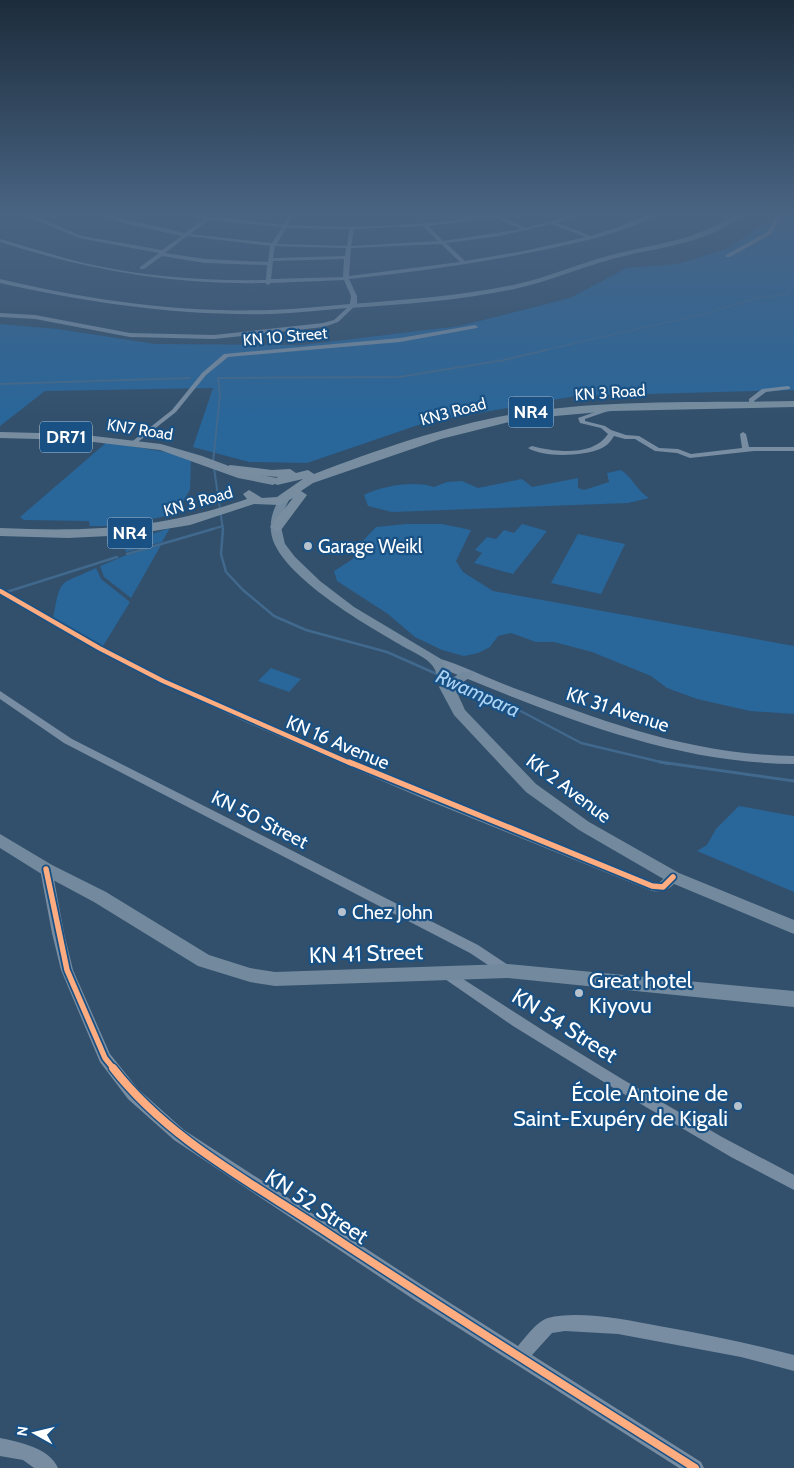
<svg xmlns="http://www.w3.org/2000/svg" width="794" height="1468" font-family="Cabin,sans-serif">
	<rect width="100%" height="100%" fill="#32506c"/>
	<!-- green -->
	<g fill="#29669a">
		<path d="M 794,214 L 794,390 L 576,396 L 427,422 L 307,463 L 249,462 L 193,447 L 213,388 L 45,391 L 0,426 L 0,324 L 58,329 L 155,344 L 303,345 L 460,326 L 570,298 L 627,268 L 678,264 L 726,249 L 779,215 Z"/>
		<path d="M 107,442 L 177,454 L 191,460 L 190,490 L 175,514 L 120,526 L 90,526 L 89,521 L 24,520 L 20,517 Z"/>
		<path d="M 621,470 C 633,478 637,491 649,498 L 628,503 L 392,512 L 368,506 L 364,495 C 380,486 417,480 434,487 L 447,482 L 462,481 L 478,488 L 522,479 L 532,487 L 578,478 L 578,488 L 584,490 L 609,482 L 607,473 Z"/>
		<path d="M 406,524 L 442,524 L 471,530 L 456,561 L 463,572 L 493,591 L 794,646 L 794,714 L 750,711 L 697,699 L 667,688 L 651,676 L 592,652 L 554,642 L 536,642 L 511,633 L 498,636 L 490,647 L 478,653 L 464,656 L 442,650 L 415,637 L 388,614 L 337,581 L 334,571 L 353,559 L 358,546 L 376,527 Z"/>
		<path d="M 522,524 L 547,531 L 513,574 L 474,563 L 482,553 L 475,550 L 487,537 L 496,539 L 504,530 L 514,533 Z"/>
		<path d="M 170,528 L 162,542 L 126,552 L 120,536 L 149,535 Z"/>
		<path d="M 578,534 L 625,544 L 601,594 L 551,583 Z"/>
		<path d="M 161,545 L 131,598 L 104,577 L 100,566 L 124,556 Z"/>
		<path d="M 96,568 L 101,579 L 130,602 L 103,646 L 53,620 C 61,575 59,586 96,568 Z"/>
		<path d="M 271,668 L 301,679 L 289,692 L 258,681 Z"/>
		<path d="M 739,806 L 794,816 L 794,892 L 697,851 L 707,845 L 716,829 Z"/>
	</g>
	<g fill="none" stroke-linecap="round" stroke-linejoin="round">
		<!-- stream-far3 -->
		<path stroke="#41698d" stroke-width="1" d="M 541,351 L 703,314 L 757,298 L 788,294 L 789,288 L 794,284"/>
		<!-- stream-far2 -->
		<g stroke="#41698d" stroke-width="2">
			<path d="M 0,384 L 190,378"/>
			<path d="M 213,462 L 220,395 L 218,378 L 399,377 L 504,360 L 546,350"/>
			<path d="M 214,468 L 223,530"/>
			<path d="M 209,530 L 223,526"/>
		</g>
		<!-- stream-far1 -->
		<g stroke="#41698d" stroke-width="2.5">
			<path d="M 223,529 L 221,554 L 226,572 L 243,590 L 274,616 L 306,630 L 387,652 L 439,675"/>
			<path d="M 127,554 L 213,529"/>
			<path d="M 0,594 L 117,557"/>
			<path d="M 458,683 L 513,707 L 581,743 L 669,764"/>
		</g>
		<!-- stream -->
		<path stroke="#41698d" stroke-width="3" d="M 660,762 L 794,781"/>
		<!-- minor -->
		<g fill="#788da2" fill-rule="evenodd">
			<path d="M 22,214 L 29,214 L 82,236 L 162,250 L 182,236 L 131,225 L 96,214 L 104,214 L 185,233 L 204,219 L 179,214 L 192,214 L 283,225 L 289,214 L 294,214 L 288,225 C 338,228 390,227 440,222 C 460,220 481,214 500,214 L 498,215 L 526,228 L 576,214 L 584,214 L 557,223 L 591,236 L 618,227 L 651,214 L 658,214 C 627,232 588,240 553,248 C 486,262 418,272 349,279 L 357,296 L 357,304 L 338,322 L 324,327 L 214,339 L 130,337 L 35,319 L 0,317 L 0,313 L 35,315 L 130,333 L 214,335 L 323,323 L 334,320 L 347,308 C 321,310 296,313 271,314 C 179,316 89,303 0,283 L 0,279 C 89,300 179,313 271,310 C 297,309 324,306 350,304 L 351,296 L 344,280 L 271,283 L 268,285 L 265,283 C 173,285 87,270 0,242 L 0,239 C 28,247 56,256 84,263 C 143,277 205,281 266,280 L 267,265 L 205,263 L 162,256 L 144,269 L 140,269 L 140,267 L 159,253 L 79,238 ZM 493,217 L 521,229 L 443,241 L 428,226 L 464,222 ZM 209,220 L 282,227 L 272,243 L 190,234 ZM 551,224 L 586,237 L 524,251 L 465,261 L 446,243 L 500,236 ZM 423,226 L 438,241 L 351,246 L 354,229 ZM 286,228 L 349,229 L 347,246 L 277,244 ZM 187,236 L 270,246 L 268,262 L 205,259 L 165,253 ZM 441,244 L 460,262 L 349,276 L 351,248 ZM 275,246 L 346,248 L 345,256 L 273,258 ZM 344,259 L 343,277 L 271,279 L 273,261 Z"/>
			<path d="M 778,214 L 782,214 L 771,234 L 730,257 L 726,257 L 726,255 L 767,232 Z"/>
			<path d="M 475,325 L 478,327 L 477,328 L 400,342 L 228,357 L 206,375 L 176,412 L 134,445 L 129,444 L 172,410 L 202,373 L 224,354 L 400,338 Z"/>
			<path d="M 788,386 L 790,387 L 790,389 L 766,392 L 754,401 L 754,405 L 749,404 L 749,399 L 762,389 Z"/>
			<path d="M 612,406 L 614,407 L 614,409 L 585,419 L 585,421 L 605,426 L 611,430 L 626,435 L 639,436 L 659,448 L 678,449 L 691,454 L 742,448 L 740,434 L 743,432 L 746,434 L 749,447 L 794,447 L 794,451 L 754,451 L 690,458 L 677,453 L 655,451 L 635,439 L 625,439 L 614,436 C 610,442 607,446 600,449 C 583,456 544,458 528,448 L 532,446 C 555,452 593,457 608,434 L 601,428 L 580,423 L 578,418 Z"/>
			<path d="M 0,588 L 102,646 L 166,679 L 254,719 L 430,792 L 653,882 L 660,882 C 666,877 669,871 677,874 L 679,877 C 671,889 666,892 652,891 L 422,798 L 248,723 L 160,683 L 96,650 L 0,595 Z"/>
			<path d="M 0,691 L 72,739 L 478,945 L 511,967 L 513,971 L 511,975 L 507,976 L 503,975 L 470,953 L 64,743 L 0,699 Z"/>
			<path d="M 46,865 L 50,866 L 52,869 L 64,933 L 73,970 L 110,1054 L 138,1089 L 184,1130 L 425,1287 L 518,1346 C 526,1337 537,1321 548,1318 C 578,1310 628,1320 659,1326 C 704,1334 749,1343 794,1355 L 794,1371 L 741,1357 L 618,1334 L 565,1331 L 552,1333 L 532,1355 L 701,1462 L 704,1468 L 679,1468 L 413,1299 L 174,1140 L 128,1099 L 100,1062 L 61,970 L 52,933 L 40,869 L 42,866 Z"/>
			<path d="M 446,968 L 547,1033 L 622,1079 L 722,1137 L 794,1175 L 794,1190 L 731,1157 L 612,1087 L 513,1026 L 442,977 L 440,973 L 442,969 Z"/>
			<path d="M 0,1438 C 19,1442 50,1448 58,1468 L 34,1468 L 23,1460 L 0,1456 Z"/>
		</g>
		<!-- tertiary -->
		<path fill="#788da2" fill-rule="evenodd" d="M 437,658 C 462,665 487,678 511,687 C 609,723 688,754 794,756 L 794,764 C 676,763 566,719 458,675 L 433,665 L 431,662 L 433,659 Z"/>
		<!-- secondary -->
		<g fill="#738a9e" fill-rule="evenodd">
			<path d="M 0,214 L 8,214 L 0,217 Z"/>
			<path d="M 736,214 L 744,214 C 709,244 658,247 616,258 C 581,267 548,282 514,289 C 460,301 405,304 351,308 L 347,306 L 351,304 C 405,300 460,296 513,285 C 546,278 578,264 611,255 C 654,244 698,240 736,214 Z"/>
			<path d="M 284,497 L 289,500 L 282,514 L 281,527 L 285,544 L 295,557 L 320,581 L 354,607 L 441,659 L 451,679 L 462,672 L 472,672 L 473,675 L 455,688 L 465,710 L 536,784 L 589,822 L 679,873 L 794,920 L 794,934 L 667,881 L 579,830 L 526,792 L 454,715 L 439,687 L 441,685 C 438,679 436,669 431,664 C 424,656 408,650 399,644 C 363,623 294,583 275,545 C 267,529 271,512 280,498 Z"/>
			<path d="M 0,834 L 52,865 L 106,892 L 209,955 L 250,968 L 275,972 L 507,964 L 794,991 L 794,1007 L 507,978 L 275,986 L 250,982 L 198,966 L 94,902 L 40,873 L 0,848 Z"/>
		</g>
		<!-- primary -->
		<path fill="#788c9f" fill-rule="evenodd" d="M 0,432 L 77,434 L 161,444 L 202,456 L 245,472 L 277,478 L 279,481 L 273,485 L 238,478 L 160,450 L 77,440 L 0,438 Z"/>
		<!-- trunk -->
		<path fill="#788ea0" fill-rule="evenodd" d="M 794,401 L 794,407 L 612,411 L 521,419 L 441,439 L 313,483 L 301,491 L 307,495 L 281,530 L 276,531 L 270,527 L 293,498 L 280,505 L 254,504 L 190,525 L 129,535 L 68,538 L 0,536 L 0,528 C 90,532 161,529 247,499 L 243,494 L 249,490 L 262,498 L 277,497 L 303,479 L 277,485 L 271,481 L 278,477 L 230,473 L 224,469 L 230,465 L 272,470 L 290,469 L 296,473 L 308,470 L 314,474 C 380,449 451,424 521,413 C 608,399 705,403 794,401 Z"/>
		<defs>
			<path id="cycleway-far2" d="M 0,591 L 99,648 L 163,681 L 352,764"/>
			<g id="cycleway-far1">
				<path d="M 349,762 L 652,886 L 663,887 L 673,877"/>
				<path d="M 46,869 L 67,970 L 105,1058 L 114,1069"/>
			</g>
			<path id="cycleway" d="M 113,1068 C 167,1138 247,1180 320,1228 C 444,1310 570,1389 695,1468"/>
		</defs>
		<!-- cycleway-far2 casing -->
		<use href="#cycleway-far2" stroke="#195184" stroke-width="8"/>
		<!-- cycleway-far1 casing -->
		<use href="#cycleway-far1" stroke="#195184" stroke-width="9"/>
		<!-- cycleway casing -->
		<use href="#cycleway" stroke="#195184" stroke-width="11"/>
		<!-- cycleway-far2 -->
		<use href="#cycleway-far2" stroke="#ffac80" stroke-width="4.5"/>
		<!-- cycleway-far1 -->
		<use href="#cycleway-far1" stroke="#ffac80" stroke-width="5.5"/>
		<!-- cycleway -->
		<use href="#cycleway" stroke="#ffac80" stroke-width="8"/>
	</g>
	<!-- sky -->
	<linearGradient id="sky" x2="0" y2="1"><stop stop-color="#1c2c3b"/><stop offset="0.51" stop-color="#496483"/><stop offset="1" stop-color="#496483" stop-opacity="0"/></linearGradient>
	<rect width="794" height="420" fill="url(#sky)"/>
	<!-- markers -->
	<g fill="#b7c2cc" stroke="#195184" stroke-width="2">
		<circle cx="308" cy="546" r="5"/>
		<circle cx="342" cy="912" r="5"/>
		<circle cx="579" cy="993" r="5"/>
		<circle cx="738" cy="1106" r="5"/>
	</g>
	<g text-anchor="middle" stroke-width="4.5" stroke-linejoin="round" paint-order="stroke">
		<!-- far-street labels -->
		<g font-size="16" fill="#fff" stroke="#195184">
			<text transform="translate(285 336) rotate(-5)" y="6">KN 10 Street</text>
			<text transform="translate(610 392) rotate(-4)" y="6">KN 3 Road</text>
			<text transform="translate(453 411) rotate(-15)" y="6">KN3 Road</text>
			<text transform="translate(140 429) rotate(9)" y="6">KN7 Road</text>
			<text transform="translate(198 501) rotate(-16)" y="6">KN 3 Road</text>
		</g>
		<!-- shield labels -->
		<g fill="#195184" stroke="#bacbda" stroke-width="1">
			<rect x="508.5" y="396.5" width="45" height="31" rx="4"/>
			<rect x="40" y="421.5" width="52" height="31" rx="4"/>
			<rect x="107.5" y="517.5" width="45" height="31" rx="4"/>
		</g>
		<g font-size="18" font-weight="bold" fill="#fff">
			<text x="531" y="418">NR4</text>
			<text x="66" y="443">DR71</text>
			<text x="130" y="539">NR4</text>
		</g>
		<!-- poi labels -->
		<g font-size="19" fill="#fff" stroke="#195184" text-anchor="start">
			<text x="318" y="553">Garage Weikl</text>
			<text x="352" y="919">Chez John</text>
		</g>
		<!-- street labels -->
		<g font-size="19" fill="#fff" stroke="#195184">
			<text transform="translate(618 709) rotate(18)" y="7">KK 31 Avenue</text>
			<text transform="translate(338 742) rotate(23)" y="7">KN 16 Avenue</text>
			<text transform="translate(569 788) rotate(37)" y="7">KK 2 Avenue</text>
			<text transform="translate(260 819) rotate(27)" y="7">KN 50 Street</text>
		</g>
		<!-- water labels -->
		<g font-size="20" font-style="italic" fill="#aad2f3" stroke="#195184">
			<text transform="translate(478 693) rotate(24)" y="7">Rwampara</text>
		</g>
		<!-- near-street labels -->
		<g font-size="22" fill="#fff" stroke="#195184">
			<text transform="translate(366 953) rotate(-2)" y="8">KN 41 Street</text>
			<text transform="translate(565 1025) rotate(32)" y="8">KN 54 Street</text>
			<text transform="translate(317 1206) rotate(33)" y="8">KN 52 Street</text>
		</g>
		<!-- near-poi labels -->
		<g font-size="22" fill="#fff" stroke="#195184" text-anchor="start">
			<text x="589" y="988">Great hotel<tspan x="589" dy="25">Kiyovu</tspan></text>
			<text x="728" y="1101" text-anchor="end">École Antoine de<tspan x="728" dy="25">Saint-Exupéry de Kigali</tspan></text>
		</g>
	</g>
	<!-- north arrow -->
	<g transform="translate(35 1433) rotate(278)" stroke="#195184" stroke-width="4" paint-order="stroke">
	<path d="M0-4L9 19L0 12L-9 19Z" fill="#ffffff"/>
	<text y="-8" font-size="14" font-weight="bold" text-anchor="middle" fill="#ffffff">N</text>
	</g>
</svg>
